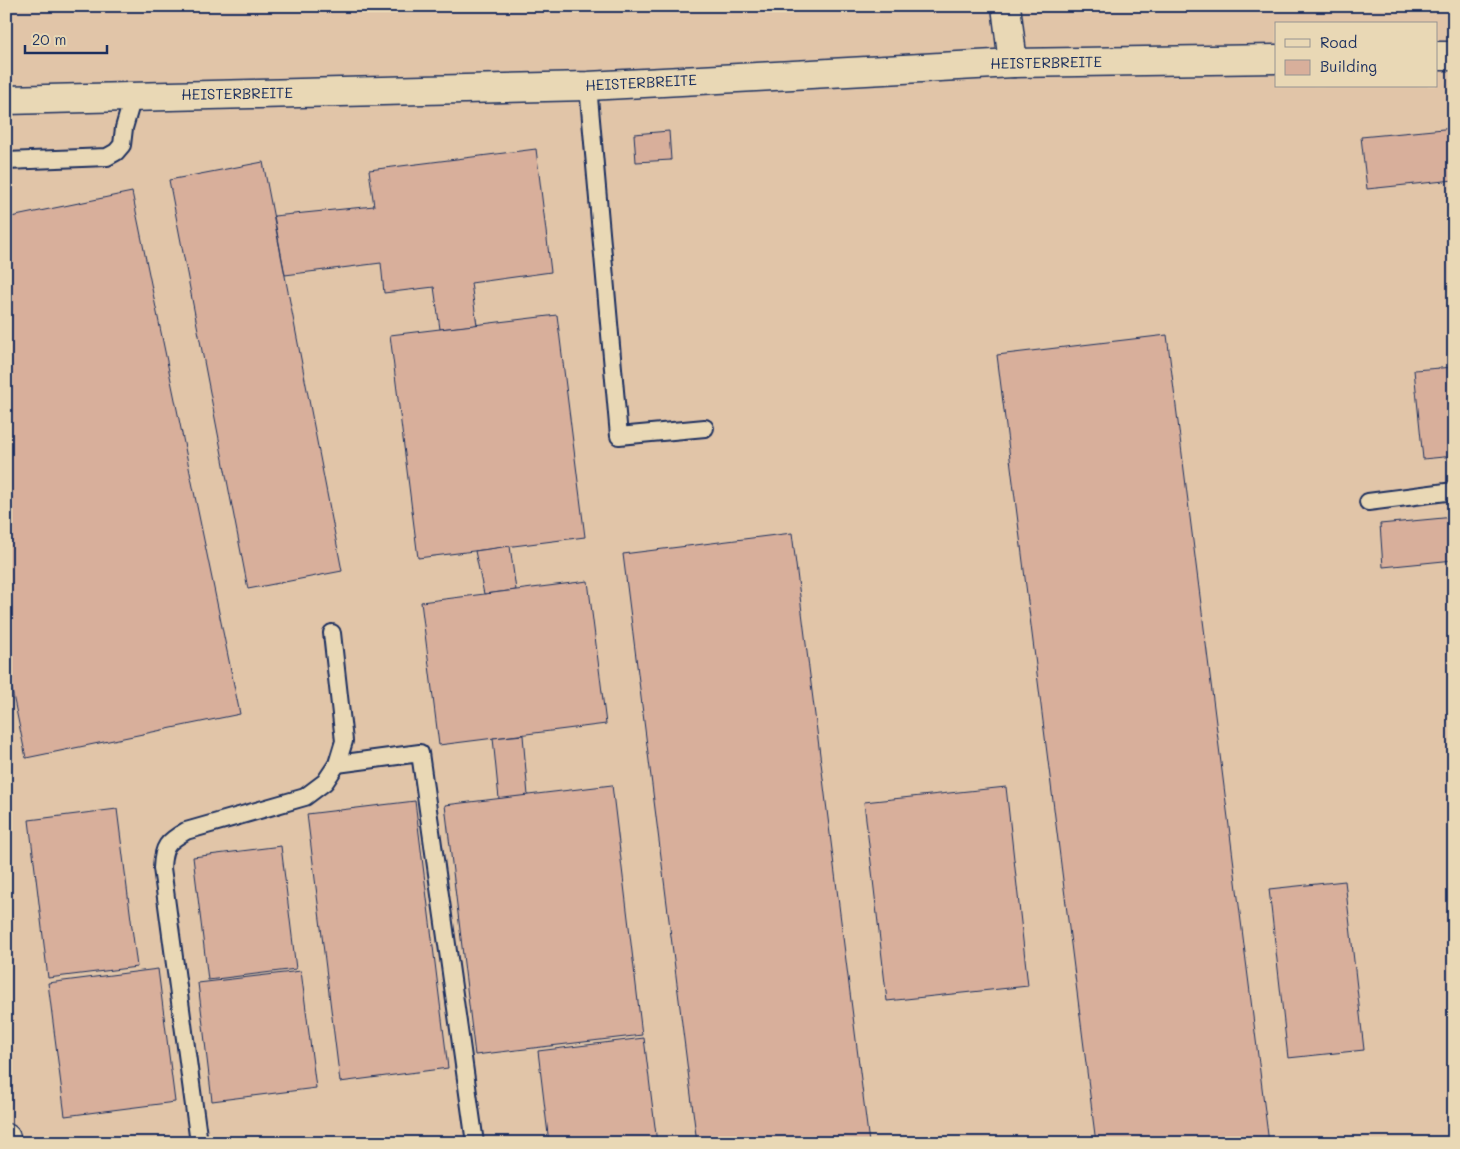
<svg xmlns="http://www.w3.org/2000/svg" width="1460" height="1149" font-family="Mali,sans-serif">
	<rect width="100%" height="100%" fill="#ebd3b1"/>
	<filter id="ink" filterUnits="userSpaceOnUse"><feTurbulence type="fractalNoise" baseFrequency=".02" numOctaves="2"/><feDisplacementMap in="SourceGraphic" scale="10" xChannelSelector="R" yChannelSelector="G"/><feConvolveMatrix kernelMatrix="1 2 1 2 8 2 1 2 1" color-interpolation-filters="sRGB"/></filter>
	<g filter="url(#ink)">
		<!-- built -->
		<path fill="#e1c5a8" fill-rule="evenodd" d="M 6,6 L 1454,6 L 1454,1143 L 6,1143 ZM 1276,24 L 1436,24 L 1436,86 L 1276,86 Z"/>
		<!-- building -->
		<g fill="#d8af9b" stroke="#1b2f5e">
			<path d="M 1454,128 L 1454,180 L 1367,189 L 1361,137 Z"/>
			<path d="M 669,131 L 671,160 L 636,162 L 634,134 Z"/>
			<path d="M 536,149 L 551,272 L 471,283 L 477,325 L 440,329 L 434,287 L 384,293 L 381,263 L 285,275 L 274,216 L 374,206 L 369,170 Z"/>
			<path d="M 263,162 L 342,571 L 248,589 L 169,180 Z"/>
			<path d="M 132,192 L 240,714 L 26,758 L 6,661 L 6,218 Z"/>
			<path d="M 557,315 L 585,537 L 418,558 L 390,335 Z"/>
			<path d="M 1167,335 L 1269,1143 L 1096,1143 L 997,355 Z"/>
			<path d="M 1454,367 L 1454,456 L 1423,459 L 1414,370 Z"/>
			<path d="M 1454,517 L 1454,560 L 1383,567 L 1380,524 Z"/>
			<path d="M 792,533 L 869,1143 L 697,1143 L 623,554 Z"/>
			<path d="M 510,546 L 516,590 L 484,594 L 475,551 Z"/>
			<path d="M 588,581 L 606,724 L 439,745 L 421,602 Z"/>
			<path d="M 523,735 L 528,796 L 499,799 L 493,738 Z"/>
			<path d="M 612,785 L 642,1035 L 475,1055 L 445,805 Z"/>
			<path d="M 1006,787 L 1028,986 L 887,1001 L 864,802 Z"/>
			<path d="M 415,801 L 448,1068 L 340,1082 L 307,814 Z"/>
			<path d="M 117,809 L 137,967 L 48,978 L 29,820 Z"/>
			<path d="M 281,846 L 296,969 L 208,980 L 193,857 Z"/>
			<path d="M 1345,881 L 1364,1050 L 1288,1058 L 1269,889 Z"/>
			<path d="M 158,969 L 175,1102 L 65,1116 L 48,983 Z"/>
			<path d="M 301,971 L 316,1088 L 212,1101 L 198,983 Z"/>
			<path d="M 644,1038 L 657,1143 L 549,1143 L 538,1051 Z"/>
		</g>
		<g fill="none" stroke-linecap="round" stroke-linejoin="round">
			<defs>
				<g id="lane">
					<path d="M 588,86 L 619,436 L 705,428"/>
					<path d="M 6,161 L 107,157 L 116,152 L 122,145 L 124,128 L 133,97"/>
					<path d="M 1368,502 L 1454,491"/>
					<path d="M 337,764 L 420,753 L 475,1143"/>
					<path d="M 199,1143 L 162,868 C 163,846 167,842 186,831 L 305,797 L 325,782 L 337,764 L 344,741 L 332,633"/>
				</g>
				<g id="street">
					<path d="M 1006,6 L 1013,63"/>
					<path d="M 1436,56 L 1454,56"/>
					<path d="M 6,100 L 588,86 L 1013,63 L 1276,59"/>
					<path d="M 6,1138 L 7,1143"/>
				</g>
			</defs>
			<!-- lane casing -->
			<use href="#lane" stroke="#1b2f5e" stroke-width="20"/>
			<!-- street casing -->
			<use href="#street" stroke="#1b2f5e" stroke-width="31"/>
			<!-- lane -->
			<use href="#lane" stroke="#e9d8b5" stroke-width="16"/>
			<!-- street -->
			<use href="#street" stroke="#e9d8b5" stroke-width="28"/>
		</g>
	</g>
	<g text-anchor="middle" stroke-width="4" stroke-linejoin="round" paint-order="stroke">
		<!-- street labels -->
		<g font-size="15" fill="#1b2f5e" stroke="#e9d8b5">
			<text transform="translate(1046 63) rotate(-1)" y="5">HEISTERBREITE</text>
			<text transform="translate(641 83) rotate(-3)" y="5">HEISTERBREITE</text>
			<text transform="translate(237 94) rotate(-1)" y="5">HEISTERBREITE</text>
		</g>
	</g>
	<!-- margin -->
	<rect width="1460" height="1149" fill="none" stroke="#e9d8b5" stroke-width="25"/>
	<rect x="12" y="12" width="1435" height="1124" fill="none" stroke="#1b2f5e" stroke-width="2" filter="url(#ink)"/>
	<!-- legend -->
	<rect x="1275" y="22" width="162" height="65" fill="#e9d8b5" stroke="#979492"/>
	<rect x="1285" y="39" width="25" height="8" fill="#e9d8b5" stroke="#979492"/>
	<text x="1320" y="48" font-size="15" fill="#1b2f5e">Road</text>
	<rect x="1285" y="60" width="25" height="15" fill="#d8af9b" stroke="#979492"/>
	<text x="1320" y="72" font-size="15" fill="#1b2f5e">Building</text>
	<!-- scale -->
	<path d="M25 45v8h82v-8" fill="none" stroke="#1b2f5e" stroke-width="2.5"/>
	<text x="32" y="45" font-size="15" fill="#1b2f5e" stroke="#e9d8b5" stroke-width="4" paint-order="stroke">20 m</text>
</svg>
